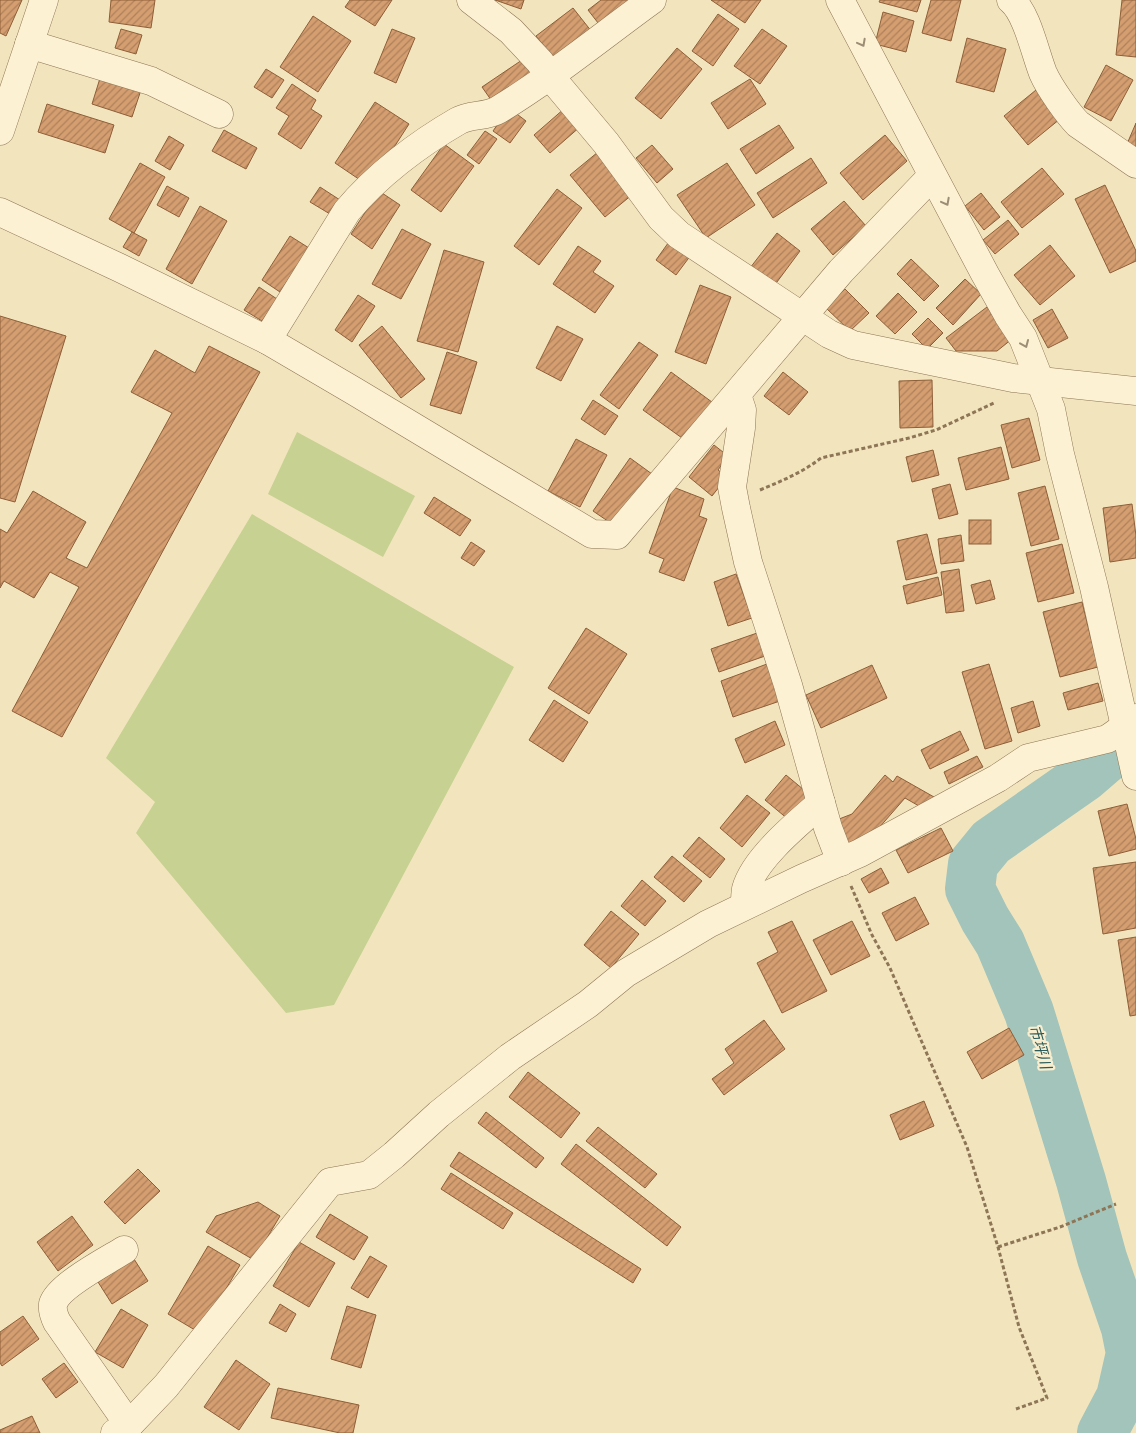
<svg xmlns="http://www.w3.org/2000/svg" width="1136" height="1433" font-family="'Times New Roman','Noto Sans JP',serif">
	<defs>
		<pattern id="building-hatch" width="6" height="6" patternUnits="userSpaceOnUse" patternTransform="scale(1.25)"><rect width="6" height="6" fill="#d59e70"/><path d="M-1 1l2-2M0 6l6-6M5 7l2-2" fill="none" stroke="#ae815b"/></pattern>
	</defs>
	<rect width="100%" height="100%" fill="#f2e5be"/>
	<!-- pitch -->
	<g fill="#c7d191">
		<path d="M 297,432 L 415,496 L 383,557 L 268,494 Z"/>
		<path d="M 252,514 L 514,667 L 334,1005 L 286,1013 L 136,833 L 155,802 L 106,758 Z"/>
	</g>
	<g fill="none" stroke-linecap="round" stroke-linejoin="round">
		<!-- river -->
		<path stroke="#a2c4bb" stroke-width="50" d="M 1102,1433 L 1121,1397 L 1131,1353 L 1126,1328 L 1102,1258 L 1081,1181 L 1029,1012 L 1000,943 L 985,919 L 970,889 L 973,864 L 991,842 L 1084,777 L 1120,746 L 1136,738"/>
	</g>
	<!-- building -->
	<g fill="url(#building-hatch)" stroke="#8e5e38">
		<path d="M 0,0 L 22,0 L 6,36 L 0,33 Z"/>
		<path d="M 111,0 L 155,0 L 151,28 L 109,22 Z"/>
		<path d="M 350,0 L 392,0 L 375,26 L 345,7 Z"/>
		<path d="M 495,0 L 524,0 L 521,9 Z"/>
		<path d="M 601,0 L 639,0 L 602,28 L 588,10 Z"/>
		<path d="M 711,0 L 761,0 L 745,23 Z"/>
		<path d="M 880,0 L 921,0 L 917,12 L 879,2 Z"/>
		<path d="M 931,0 L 961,0 L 951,41 L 922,33 Z"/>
		<path d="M 1122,0 L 1136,0 L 1136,57 L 1116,55 Z"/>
		<path d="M 573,8 L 592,32 L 555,60 L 536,36 Z"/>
		<path d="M 883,12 L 914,21 L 906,52 L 875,44 Z"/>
		<path d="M 718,14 L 739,29 L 713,66 L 692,51 Z"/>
		<path d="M 313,16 L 351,41 L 318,92 L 280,67 Z"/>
		<path d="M 121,29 L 142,35 L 136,54 L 115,48 Z"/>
		<path d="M 392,29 L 415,38 L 396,83 L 374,73 Z"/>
		<path d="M 762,29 L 787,46 L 760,84 L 734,66 Z"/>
		<path d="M 967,38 L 1006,49 L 994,92 L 956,82 Z"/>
		<path d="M 677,48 L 702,69 L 661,119 L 635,98 Z"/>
		<path d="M 525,58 L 538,78 L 496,107 L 482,87 Z"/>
		<path d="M 1106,65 L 1133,80 L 1111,121 L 1084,107 Z"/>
		<path d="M 266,69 L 284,80 L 272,98 L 254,87 Z"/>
		<path d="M 101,75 L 142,87 L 132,117 L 92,104 Z"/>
		<path d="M 750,79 L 766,104 L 728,129 L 711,103 Z"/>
		<path d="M 292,84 L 316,100 L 311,109 L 322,116 L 301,149 L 278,134 L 289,116 L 276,108 Z"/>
		<path d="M 1036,90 L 1060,119 L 1028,145 L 1004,116 Z"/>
		<path d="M 375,102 L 409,124 L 369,186 L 335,163 Z"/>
		<path d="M 47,104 L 114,125 L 105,153 L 38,132 Z"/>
		<path d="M 509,108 L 526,121 L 510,143 L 493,131 Z"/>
		<path d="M 565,108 L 581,126 L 550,153 L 534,135 Z"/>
		<path d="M 1136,123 L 1136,148 L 1127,144 Z"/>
		<path d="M 779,125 L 794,148 L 756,174 L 740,149 Z"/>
		<path d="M 224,130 L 257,148 L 246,169 L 212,151 Z"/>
		<path d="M 485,131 L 497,139 L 479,164 L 467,155 Z"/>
		<path d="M 885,135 L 907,161 L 863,200 L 840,173 Z"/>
		<path d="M 169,136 L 184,145 L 170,170 L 155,161 Z"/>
		<path d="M 444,144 L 474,166 L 441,212 L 411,190 Z"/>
		<path d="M 652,145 L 673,169 L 657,183 L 636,158 Z"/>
		<path d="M 598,152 L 633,194 L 605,217 L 570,175 Z"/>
		<path d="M 811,158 L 827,183 L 773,218 L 757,193 Z"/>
		<path d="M 140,163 L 165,177 L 134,233 L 109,219 Z"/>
		<path d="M 727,163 L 755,205 L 706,238 L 677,195 Z"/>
		<path d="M 1042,168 L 1064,194 L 1022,228 L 1001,202 Z"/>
		<path d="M 1105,185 L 1136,251 L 1136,261 L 1110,273 L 1075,199 Z"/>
		<path d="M 167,186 L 189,198 L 179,217 L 157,205 Z"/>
		<path d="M 320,187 L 340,200 L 330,214 L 310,202 Z"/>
		<path d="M 557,189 L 582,208 L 539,265 L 514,246 Z"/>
		<path d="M 379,191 L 400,205 L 372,249 L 351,234 Z"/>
		<path d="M 981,193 L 1000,217 L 984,230 L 965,206 Z"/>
		<path d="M 844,201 L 866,226 L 833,255 L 811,229 Z"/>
		<path d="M 200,206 L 227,221 L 192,284 L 166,269 Z"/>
		<path d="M 1008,220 L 1019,234 L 995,254 L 983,240 Z"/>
		<path d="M 402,229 L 431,244 L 401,299 L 372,284 Z"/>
		<path d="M 132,232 L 147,240 L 139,256 L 123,247 Z"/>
		<path d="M 777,233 L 800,251 L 774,286 L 750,268 Z"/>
		<path d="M 290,236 L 309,248 L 280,292 L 262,280 Z"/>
		<path d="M 671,239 L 691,255 L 676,275 L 656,260 Z"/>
		<path d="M 1050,245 L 1075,276 L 1040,305 L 1014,275 Z"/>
		<path d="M 578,246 L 601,261 L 593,272 L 614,286 L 595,313 L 553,284 Z"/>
		<path d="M 444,250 L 484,262 L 458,352 L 417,341 Z"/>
		<path d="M 911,259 L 939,286 L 924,301 L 897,274 Z"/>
		<path d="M 965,279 L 981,294 L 953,325 L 936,308 Z"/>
		<path d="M 700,285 L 731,297 L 706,364 L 675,352 Z"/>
		<path d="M 259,287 L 277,299 L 262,321 L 244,310 Z"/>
		<path d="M 845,289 L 869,313 L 850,331 L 826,308 Z"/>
		<path d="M 898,293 L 917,312 L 895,334 L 876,316 Z"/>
		<path d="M 358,295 L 375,306 L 352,342 L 335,330 Z"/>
		<path d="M 987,307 L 1012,339 L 997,351 L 956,351 L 946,338 Z"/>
		<path d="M 1052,309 L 1068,338 L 1048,348 L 1033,320 Z"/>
		<path d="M 0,316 L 66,336 L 15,502 L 0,498 Z"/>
		<path d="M 928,318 L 943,333 L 927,349 L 912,334 Z"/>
		<path d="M 382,326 L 425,379 L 401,398 L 359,345 Z"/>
		<path d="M 557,326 L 583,339 L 561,381 L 536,368 Z"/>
		<path d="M 639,342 L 658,355 L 619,409 L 600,395 Z"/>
		<path d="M 209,346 L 260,372 L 62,737 L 12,711 L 79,587 L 50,572 L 34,598 L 4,581 L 0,588 L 0,529 L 7,533 L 33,491 L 86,522 L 66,558 L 87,568 L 172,413 L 131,392 L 155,350 L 195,373 Z"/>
		<path d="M 447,352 L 477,362 L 461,414 L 430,405 Z"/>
		<path d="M 671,372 L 716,405 L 689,443 L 643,410 Z"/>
		<path d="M 783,372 L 808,392 L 789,415 L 764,396 Z"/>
		<path d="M 932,380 L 933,427 L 900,428 L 899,381 Z"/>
		<path d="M 593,400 L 618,416 L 605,435 L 581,419 Z"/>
		<path d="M 1029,418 L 1040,460 L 1012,468 L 1001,425 Z"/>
		<path d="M 576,439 L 607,455 L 580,507 L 548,491 Z"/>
		<path d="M 714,445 L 728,456 L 718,470 L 727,477 L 712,496 L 689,477 Z"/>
		<path d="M 1001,447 L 1009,479 L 966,490 L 958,458 Z"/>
		<path d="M 933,450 L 939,475 L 912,482 L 906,457 Z"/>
		<path d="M 630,458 L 652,474 L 615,526 L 593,511 Z"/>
		<path d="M 950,484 L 958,514 L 939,519 L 932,489 Z"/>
		<path d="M 1045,486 L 1059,539 L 1031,546 L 1018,493 Z"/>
		<path d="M 673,487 L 704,499 L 699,516 L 707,519 L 684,581 L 659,572 L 664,559 L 649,553 Z"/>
		<path d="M 434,497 L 471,520 L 460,536 L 424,513 Z"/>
		<path d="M 1132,504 L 1136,536 L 1136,558 L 1110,562 L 1103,508 Z"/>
		<rect x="969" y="520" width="22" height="24"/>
		<path d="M 927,534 L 937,573 L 906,580 L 897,541 Z"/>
		<path d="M 961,535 L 964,561 L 941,564 L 938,539 Z"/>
		<path d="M 471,542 L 485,551 L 474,566 L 461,558 Z"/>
		<path d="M 1062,544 L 1074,593 L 1038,602 L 1026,553 Z"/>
		<path d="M 959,569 L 964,611 L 946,613 L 941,572 Z"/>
		<path d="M 736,574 L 752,618 L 728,626 L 714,582 Z"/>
		<path d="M 938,577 L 942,595 L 907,604 L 903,586 Z"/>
		<path d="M 990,580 L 995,599 L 976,604 L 971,585 Z"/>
		<path d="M 1082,602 L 1098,667 L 1060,677 L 1043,612 Z"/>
		<path d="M 586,628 L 627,654 L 589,714 L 548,688 Z"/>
		<path d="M 760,632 L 768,655 L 719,672 L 711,649 Z"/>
		<path d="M 767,664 L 780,701 L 733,717 L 721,681 Z"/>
		<path d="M 989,664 L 1012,741 L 985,749 L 962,672 Z"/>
		<path d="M 872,665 L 887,698 L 821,728 L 806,695 Z"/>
		<path d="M 1098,683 L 1103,701 L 1068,710 L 1063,693 Z"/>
		<path d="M 554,700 L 588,722 L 563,762 L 529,740 Z"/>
		<path d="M 1033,701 L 1040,726 L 1018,733 L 1011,708 Z"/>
		<path d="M 775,721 L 785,745 L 745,763 L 735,739 Z"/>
		<path d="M 960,731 L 969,750 L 930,769 L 921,750 Z"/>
		<path d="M 977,756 L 983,767 L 949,784 L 944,772 Z"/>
		<path d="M 786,775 L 810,795 L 789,820 L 765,800 Z"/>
		<path d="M 885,775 L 893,782 L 897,776 L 934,797 L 926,810 L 905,798 L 871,837 L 845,848 L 834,821 L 852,814 Z"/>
		<path d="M 747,795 L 770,813 L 742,847 L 720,828 Z"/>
		<path d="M 1127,804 L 1136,839 L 1136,849 L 1109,856 L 1098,811 Z"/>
		<path d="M 941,828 L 953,851 L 908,873 L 896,850 Z"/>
		<path d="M 699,837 L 725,859 L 710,878 L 683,856 Z"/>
		<path d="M 672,856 L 702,881 L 684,902 L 654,877 Z"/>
		<path d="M 1136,862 L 1136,928 L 1103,934 L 1093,868 Z"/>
		<path d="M 881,868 L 889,883 L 869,893 L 861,879 Z"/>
		<path d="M 642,880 L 666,901 L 645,926 L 621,906 Z"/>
		<path d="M 915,897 L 929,924 L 896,941 L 882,913 Z"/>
		<path d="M 611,911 L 639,934 L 611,968 L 584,945 Z"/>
		<path d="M 792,921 L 827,991 L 782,1013 L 757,963 L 778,952 L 768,932 Z"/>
		<path d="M 852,921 L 870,956 L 831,975 L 813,940 Z"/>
		<path d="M 1136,937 L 1136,1015 L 1130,1016 L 1118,940 Z"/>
		<path d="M 764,1020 L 785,1049 L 724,1095 L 712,1079 L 734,1063 L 725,1049 Z"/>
		<path d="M 1009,1028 L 1024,1055 L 982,1079 L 967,1052 Z"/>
		<path d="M 528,1072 L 580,1113 L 561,1138 L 509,1097 Z"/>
		<path d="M 924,1101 L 934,1126 L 900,1140 L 890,1115 Z"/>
		<path d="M 486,1112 L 544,1158 L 536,1168 L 478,1123 Z"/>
		<path d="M 598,1127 L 657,1174 L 645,1188 L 586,1141 Z"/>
		<path d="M 576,1144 L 681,1227 L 667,1246 L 561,1164 Z"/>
		<path d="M 459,1152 L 641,1269 L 633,1283 L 450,1166 Z"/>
		<path d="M 138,1169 L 160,1191 L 125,1224 L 104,1202 Z"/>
		<path d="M 451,1173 L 513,1213 L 503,1229 L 441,1189 Z"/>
		<path d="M 258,1202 L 280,1216 L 254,1260 L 206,1232 L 216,1216 Z"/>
		<path d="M 330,1214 L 368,1237 L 354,1260 L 316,1237 Z"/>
		<path d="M 72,1216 L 93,1245 L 58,1271 L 37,1242 Z"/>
		<path d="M 299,1242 L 335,1263 L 309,1307 L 273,1286 Z"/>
		<path d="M 208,1246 L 240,1265 L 200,1333 L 168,1314 Z"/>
		<path d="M 370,1256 L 387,1266 L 368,1298 L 351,1288 Z"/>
		<path d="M 134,1259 L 148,1281 L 112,1304 L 98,1282 Z"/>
		<path d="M 280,1304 L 296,1314 L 286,1332 L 269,1323 Z"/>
		<path d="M 347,1306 L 376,1315 L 361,1368 L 331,1359 Z"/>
		<path d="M 121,1309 L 148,1325 L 123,1368 L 95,1352 Z"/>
		<path d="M 23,1316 L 39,1339 L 2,1366 L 0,1363 L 0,1332 Z"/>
		<path d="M 236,1360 L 270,1384 L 239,1430 L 204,1407 Z"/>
		<path d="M 64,1363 L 78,1382 L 56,1398 L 42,1379 Z"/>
		<path d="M 278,1388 L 359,1405 L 353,1433 L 340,1433 L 271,1418 Z"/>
		<path d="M 32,1416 L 40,1433 L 0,1433 L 0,1430 Z"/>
	</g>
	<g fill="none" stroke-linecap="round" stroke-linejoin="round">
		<defs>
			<g id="minor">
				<path d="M 471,0 L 511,31 L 540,62 L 549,75 L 606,143 L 661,218 L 679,235 L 829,334 L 853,345 L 1013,378 L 1136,391"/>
				<path d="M 840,0 L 985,274 L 1008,315 L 1023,338 L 1051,409 L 1060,454 L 1094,587 L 1136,776"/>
				<path d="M 1011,0 C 1027,13 1035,53 1043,73 C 1049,87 1068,114 1078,124 L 1136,164"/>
				<path d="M 29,44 L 151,81 L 219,114"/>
				<path d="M 0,131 L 44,0"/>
				<path d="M 0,212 L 120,268 L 267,340 L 354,391 L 592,534 L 617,535 L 841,271 L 932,176"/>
				<path d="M 267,340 L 347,211 C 376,176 418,144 458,121 C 470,114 486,117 498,110 C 551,78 601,37 652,0"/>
				<path d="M 737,395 L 742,410 L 741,428 L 732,487 L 736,508 L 748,562 L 788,685 L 828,828 L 841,862"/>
				<path d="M 745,905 C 745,900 745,894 746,889 C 754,859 798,823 821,803"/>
				<path d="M 124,1250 C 108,1260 58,1286 53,1304 C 52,1311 54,1316 57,1322 L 129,1425"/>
				<path d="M 115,1433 L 129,1425 L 166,1386 L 330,1182 L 369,1175 L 394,1155 L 439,1114 L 510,1057 L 588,1004 L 626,973 L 708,924 L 801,879 L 860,853 L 998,778 L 1028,758 L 1107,739 C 1118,733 1126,724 1136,718"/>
			</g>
		</defs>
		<!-- minor casing -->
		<use href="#minor" stroke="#8d7555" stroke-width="29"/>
		<!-- path -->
		<g stroke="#8d7555" stroke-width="3" stroke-dasharray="4 2.5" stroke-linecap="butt">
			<path d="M 760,490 C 782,481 803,472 821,458 L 909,438 L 936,430 L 994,403"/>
			<path d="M 851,886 L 872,935 L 890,968 L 967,1147 L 998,1247 L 1019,1327 L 1047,1398 L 1016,1409"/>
			<path d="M 998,1247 L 1060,1227 L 1116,1204"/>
		</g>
		<!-- minor -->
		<use href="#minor" stroke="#fcf1d2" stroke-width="28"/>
	</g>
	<!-- one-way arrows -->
	<defs><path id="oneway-chevron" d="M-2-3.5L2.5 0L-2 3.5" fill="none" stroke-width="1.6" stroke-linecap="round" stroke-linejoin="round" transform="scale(1.25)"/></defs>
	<g stroke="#9c8e76">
		<use href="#oneway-chevron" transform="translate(862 43) rotate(62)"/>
		<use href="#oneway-chevron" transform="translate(946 202) rotate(62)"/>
		<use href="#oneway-chevron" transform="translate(1025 344) rotate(67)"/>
	</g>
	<g text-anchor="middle" stroke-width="4.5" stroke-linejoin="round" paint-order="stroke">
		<!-- water labels -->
		<g font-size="15" font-style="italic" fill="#295c5b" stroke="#f9eecf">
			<text transform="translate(1040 1047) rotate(74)" y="5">市坪川</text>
		</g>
	</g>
</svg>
